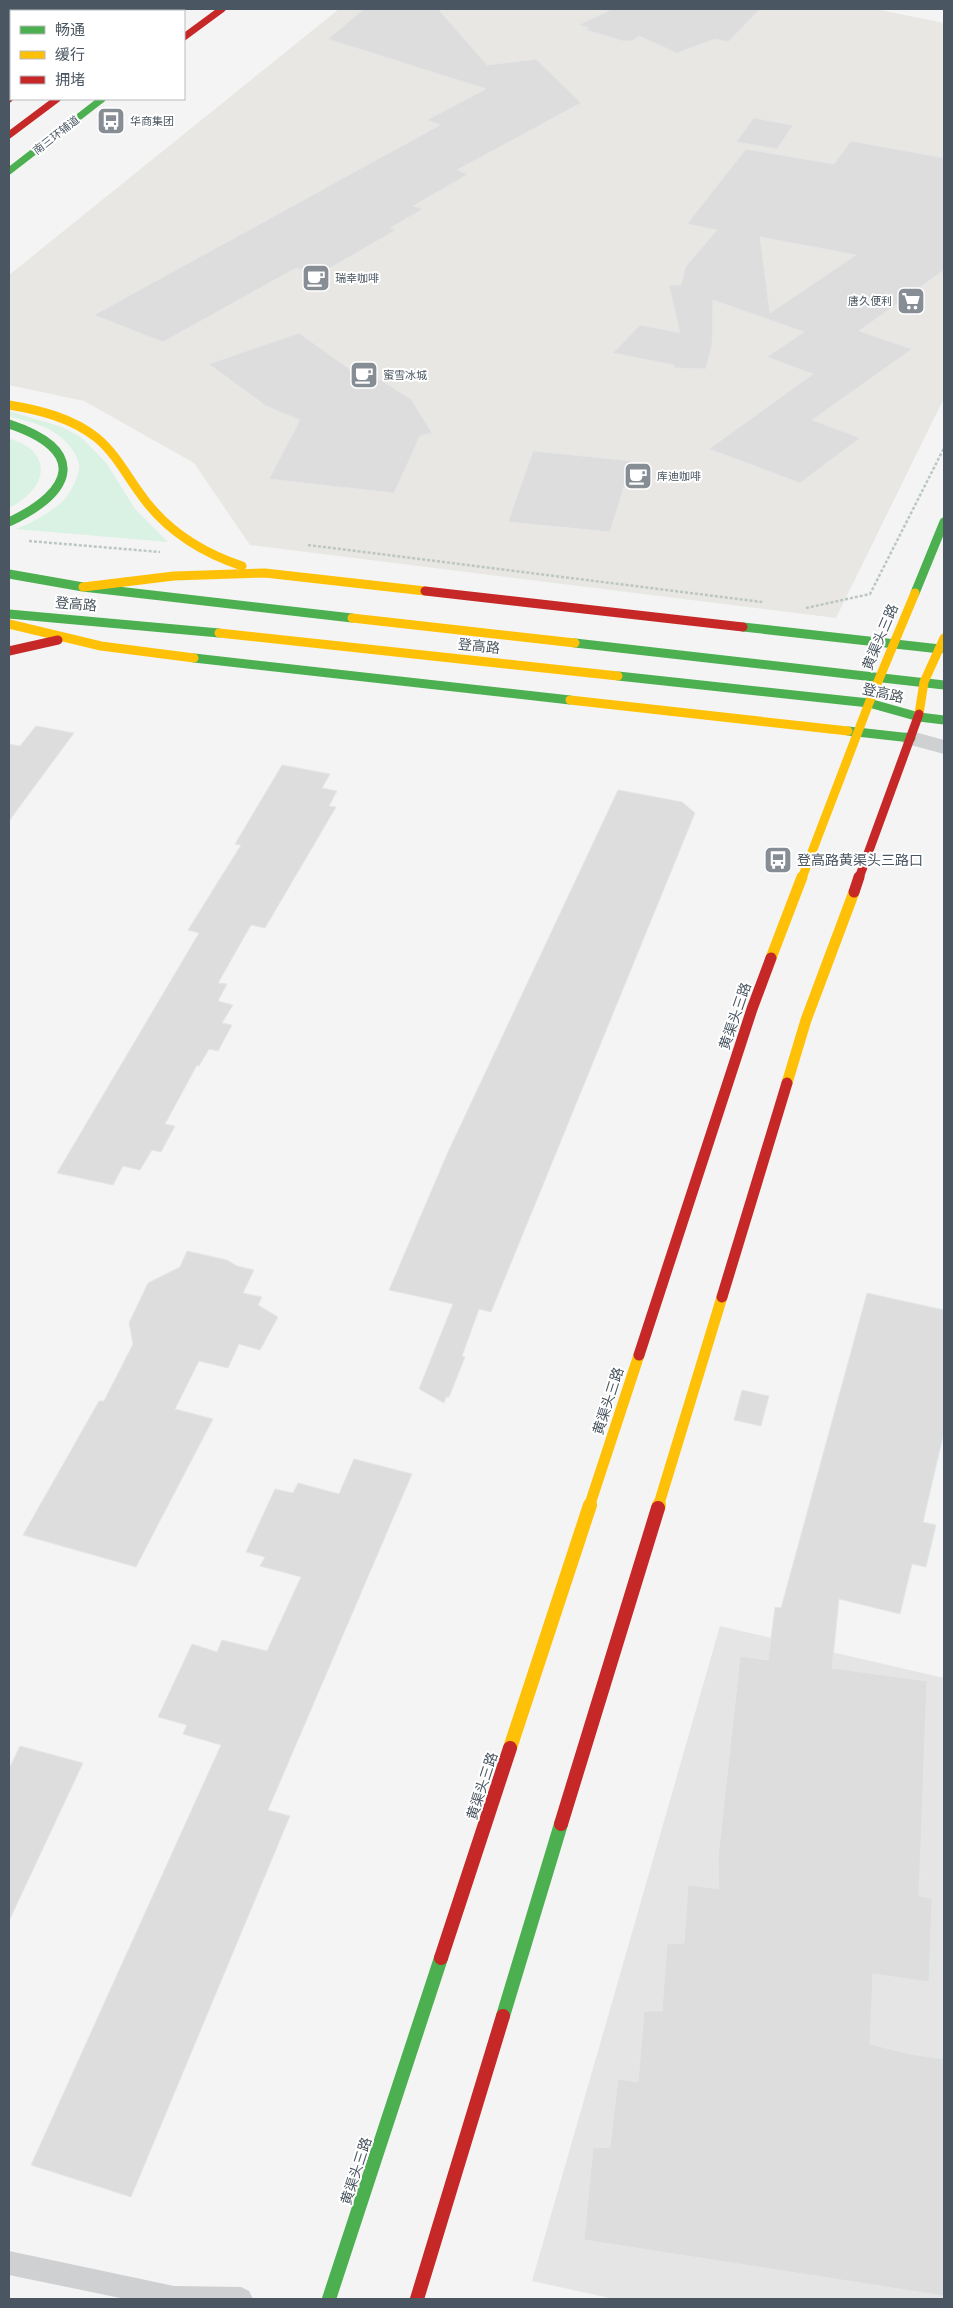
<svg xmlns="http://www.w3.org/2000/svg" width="953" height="2308" font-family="'DM Sans','Noto Sans SC',sans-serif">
	<rect width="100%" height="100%" fill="#f4f4f4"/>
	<!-- commercial -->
	<path fill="#e8e7e3" d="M 339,9 L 875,9 L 944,23 L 944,398 L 836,618 L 250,545 L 194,463 L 84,401 L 9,385 L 9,275 Z"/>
	<!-- education -->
	<path fill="#e6e5e6" d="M 720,1626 L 944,1678 L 944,2299 L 614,2299 L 532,2281 Z"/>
	<!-- green -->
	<g fill="#d9f2e3">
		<path d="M 9,411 L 62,427 L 81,437 L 107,464 L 135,509 L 168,542 L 16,529 C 33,522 51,513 65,499 C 71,492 81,473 79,464 C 76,449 59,433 46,428 C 34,422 21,420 9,416 Z"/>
		<path d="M 9,438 C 18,442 29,445 35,454 C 52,476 28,499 9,508 Z"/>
	</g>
	<!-- building -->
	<g fill="#ddddde" stroke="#e5e6e7" fill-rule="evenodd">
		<path d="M 364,9 L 438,9 L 487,65 L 536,59 L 581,103 L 457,170 L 468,174 L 413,206 L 423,209 L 390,228 L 396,230 L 318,275 L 296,268 L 163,342 L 94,315 L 440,125 L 427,120 L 486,89 L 328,39 Z"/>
		<path d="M 612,9 L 760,9 L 728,42 L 715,39 L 677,53 L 639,36 L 632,41 L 623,41 L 586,30 L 589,28 L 579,25 Z"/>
		<path d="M 754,118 L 793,125 L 777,149 L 736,142 Z"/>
		<path d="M 851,141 L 944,158 L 944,270 L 859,331 L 912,349 L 812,420 L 860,438 L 800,483 L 709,449 L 813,374 L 767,357 L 804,332 L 713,300 L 712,345 L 706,369 L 674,368 L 674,365 L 613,353 L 640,325 L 680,333 L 669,285 L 681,285 L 686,266 L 717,230 L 687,224 L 746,149 L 834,164 ZM 760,237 L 856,255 L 770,313 Z"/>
		<path d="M 299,333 L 359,376 L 369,373 L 411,399 L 432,433 L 420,436 L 394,493 L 269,479 L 300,420 L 266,406 L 209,364 Z"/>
		<path d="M 533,451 L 632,461 L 610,532 L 508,522 Z"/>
		<path d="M 36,726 L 74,733 L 9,821 L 9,744 L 20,746 Z"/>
		<path d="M 282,765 L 330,774 L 322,788 L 337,791 L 329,806 L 336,807 L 265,928 L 251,925 L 218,983 L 227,984 L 218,1001 L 233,1005 L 222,1023 L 232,1025 L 218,1051 L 209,1049 L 199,1066 L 197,1065 L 165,1124 L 175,1126 L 161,1152 L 152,1150 L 140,1170 L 123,1166 L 113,1185 L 57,1173 L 199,933 L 188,930 L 241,845 L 235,844 Z"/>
		<path d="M 618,790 L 682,802 L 695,813 L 491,1312 L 479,1309 L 462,1356 L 465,1357 L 449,1397 L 446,1397 L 444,1403 L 419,1389 L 453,1304 L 389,1290 L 448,1152 Z"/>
		<path d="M 187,1251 L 227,1260 L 237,1266 L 254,1270 L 243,1293 L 262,1297 L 258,1305 L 278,1317 L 260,1350 L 239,1344 L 228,1368 L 199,1361 L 175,1409 L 213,1419 L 136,1567 L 23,1535 L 99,1401 L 104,1401 L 133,1344 L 129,1323 L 148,1283 L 180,1267 Z"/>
		<path d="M 867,1293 L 944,1310 L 944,1432 L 923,1522 L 936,1525 L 926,1567 L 912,1564 L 900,1614 L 839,1599 L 832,1668 L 927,1681 L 919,1896 L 932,1898 L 929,1982 L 873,1974 L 870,2044 L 910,2054 L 944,2059 L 944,2296 L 584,2240 L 593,2148 L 610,2147 L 618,2079 L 638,2082 L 644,2011 L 662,2011 L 667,1944 L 684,1943 L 688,1885 L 719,1889 L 718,1858 L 740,1656 L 768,1660 L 775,1607 L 781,1608 Z"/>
		<path d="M 742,1390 L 769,1396 L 761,1426 L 734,1420 Z"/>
		<path d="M 354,1459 L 412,1474 L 268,1810 L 290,1816 L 131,2197 L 31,2165 L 221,1745 L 183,1734 L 187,1725 L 158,1717 L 192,1644 L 217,1652 L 222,1640 L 267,1651 L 301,1577 L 260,1566 L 265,1557 L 246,1552 L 275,1489 L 293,1493 L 298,1483 L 339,1494 Z"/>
		<path d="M 20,1746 L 83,1763 L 9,1921 L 9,1769 Z"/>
	</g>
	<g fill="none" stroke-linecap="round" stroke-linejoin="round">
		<!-- path -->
		<g stroke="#bcc7c4" stroke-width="2.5" stroke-dasharray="3 2" stroke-linecap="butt">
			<path d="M 29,541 L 160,552"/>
			<path d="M 308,545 L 762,602"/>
			<path d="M 806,608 L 870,594 L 944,448"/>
		</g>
		<!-- lane -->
		<path fill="#ced0d2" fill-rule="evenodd" d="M 9,2251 L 174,2286 L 241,2287 L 249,2291 L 253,2299 L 125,2299 L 9,2275 Z"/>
		<!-- street -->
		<path fill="#ced0d2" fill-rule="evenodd" d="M 911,731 L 944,740 L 944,754 L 903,743 L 899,738 L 903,733 Z"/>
		<!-- fast-far2 -->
		<g stroke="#4caf50" stroke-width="7">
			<path d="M 83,11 L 86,9"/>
			<path d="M 9,62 L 11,61"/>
			<path d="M 9,171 L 102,99"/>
		</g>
		<!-- fast-far1 -->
		<g stroke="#4caf50" stroke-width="9">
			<path d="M 9,424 C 87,450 75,491 9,522"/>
			<path d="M 9,574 L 83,587 L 352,618"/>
			<path d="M 915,593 L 944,522"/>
			<path d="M 9,614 L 219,633"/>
			<path d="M 743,627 L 940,649"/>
			<path d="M 575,643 L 944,685"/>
			<path d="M 194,658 L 570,700"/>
			<path d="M 618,676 L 869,703 L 919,717 L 944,720"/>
			<path d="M 848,731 L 911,738"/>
		</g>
		<!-- fast -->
		<g stroke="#4caf50" stroke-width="14">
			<path d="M 503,2016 L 561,1824"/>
			<path d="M 329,2299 L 441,1958"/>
		</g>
		<!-- slow-far3 -->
		<path stroke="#ffc107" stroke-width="7" d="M 131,11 L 134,9"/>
		<!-- slow-far2 -->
		<g stroke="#ffc107" stroke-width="9">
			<path d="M 9,405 C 40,410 72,418 97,438 C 115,453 126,474 139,492 C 164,529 200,552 242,566"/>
			<path d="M 83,587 L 174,576 L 265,573 L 425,591"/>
			<path d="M 352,618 L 575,643"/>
			<path d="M 9,624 L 101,646 L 194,658"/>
			<path d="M 219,633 L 618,676"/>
			<path d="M 570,700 L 848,731"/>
			<path d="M 919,714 L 924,682 L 944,638"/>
			<path d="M 802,878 L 869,703 L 915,593"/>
		</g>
		<!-- slow-far1 -->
		<g stroke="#ffc107" stroke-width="11">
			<path d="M 771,958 L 802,877"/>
			<path d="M 787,1083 L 806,1020 L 854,892"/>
			<path d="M 589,1507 L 639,1355"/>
			<path d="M 658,1507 L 722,1297"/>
		</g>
		<!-- slow -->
		<g stroke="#ffc107" stroke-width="14">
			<path d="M 658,1508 L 659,1505"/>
			<path d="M 510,1748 L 590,1505"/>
		</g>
		<!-- jam-far3 -->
		<g stroke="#c62828" stroke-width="7">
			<path d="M 176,11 L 179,9"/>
			<path d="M 184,37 L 222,9"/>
			<path d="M 9,99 L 11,97"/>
			<path d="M 9,135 L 57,99"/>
		</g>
		<!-- jam-far2 -->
		<g stroke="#c62828" stroke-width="9">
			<path d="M 425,591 L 743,627"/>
			<path d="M 9,651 L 58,640"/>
			<path d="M 859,878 L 919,714"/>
		</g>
		<!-- jam-far1 -->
		<g stroke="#c62828" stroke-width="11">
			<path d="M 854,892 L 859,877"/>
			<path d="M 722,1297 L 787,1083"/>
			<path d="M 639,1355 L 752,1009 L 771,958"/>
		</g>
		<!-- jam -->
		<g stroke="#c62828" stroke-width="14">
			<path d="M 561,1824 L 658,1508"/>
			<path d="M 441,1958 L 510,1748"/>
			<path d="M 417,2299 L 503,2016"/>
		</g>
	</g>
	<!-- icons -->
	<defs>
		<symbol id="bus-square" viewBox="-11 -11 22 22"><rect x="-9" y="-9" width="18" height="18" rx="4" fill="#868d94" stroke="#fff"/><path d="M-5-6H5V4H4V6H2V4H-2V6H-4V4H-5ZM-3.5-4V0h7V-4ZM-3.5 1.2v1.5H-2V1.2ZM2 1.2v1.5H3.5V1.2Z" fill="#fff"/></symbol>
		<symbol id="cafe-square" viewBox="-11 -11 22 22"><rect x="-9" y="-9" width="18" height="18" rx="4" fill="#868d94" stroke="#fff"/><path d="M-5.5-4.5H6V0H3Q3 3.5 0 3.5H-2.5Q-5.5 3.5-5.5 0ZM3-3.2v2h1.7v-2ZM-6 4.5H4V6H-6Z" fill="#fff"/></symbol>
		<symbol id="supermarket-square" viewBox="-11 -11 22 22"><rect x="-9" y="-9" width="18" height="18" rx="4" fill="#868d94" stroke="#fff"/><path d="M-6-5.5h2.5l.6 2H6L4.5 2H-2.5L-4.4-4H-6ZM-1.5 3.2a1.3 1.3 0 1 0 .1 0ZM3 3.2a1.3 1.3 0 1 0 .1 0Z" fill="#fff"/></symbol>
	</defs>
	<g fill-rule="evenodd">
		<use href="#bus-square" x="95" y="105" width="32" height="32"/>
		<use href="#cafe-square" x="300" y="262" width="32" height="32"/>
		<use href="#supermarket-square" x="895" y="285" width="32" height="32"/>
		<use href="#cafe-square" x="348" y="359" width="32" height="32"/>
		<use href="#cafe-square" x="622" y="460" width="32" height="32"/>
		<use href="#bus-square" x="762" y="844" width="32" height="32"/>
	</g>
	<g text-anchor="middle" stroke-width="4" stroke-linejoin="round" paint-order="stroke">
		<!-- far-poi labels -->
		<g font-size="11" fill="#4a5661" stroke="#fff" text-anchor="start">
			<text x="130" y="125">华商集团</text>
			<text x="335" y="282">瑞幸咖啡</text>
			<text x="892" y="305" text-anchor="end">唐久便利</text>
			<text x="383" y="379">蜜雪冰城</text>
			<text x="657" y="480">库迪咖啡</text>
		</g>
		<!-- far-street labels -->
		<g font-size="11" fill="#4a5661" stroke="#fff">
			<text transform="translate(56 135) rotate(-38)" y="4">南三环辅道</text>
		</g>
		<!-- street labels -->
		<g font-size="14" fill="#4a5661" stroke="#fff">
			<text transform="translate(76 604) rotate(5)" y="5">登高路</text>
			<text transform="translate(880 637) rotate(-67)" y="5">黄渠头三路</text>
			<text transform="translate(479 646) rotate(6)" y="5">登高路</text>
			<text transform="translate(883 693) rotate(13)" y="5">登高路</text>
			<text transform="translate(735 1016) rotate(-71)" y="5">黄渠头三路</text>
			<text transform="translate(608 1401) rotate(-72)" y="5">黄渠头三路</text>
			<text transform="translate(482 1786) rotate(-72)" y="5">黄渠头三路</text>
			<text transform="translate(356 2171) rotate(-72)" y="5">黄渠头三路</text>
		</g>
		<!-- poi labels -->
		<g font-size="14" fill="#4a5661" stroke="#fff" text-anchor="start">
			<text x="797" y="865">登高路黄渠头三路口</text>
		</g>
	</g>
	<!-- border -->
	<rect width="953" height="2308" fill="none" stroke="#4a5661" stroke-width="20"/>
	<!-- legend -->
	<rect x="10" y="10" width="175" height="90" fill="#ffffff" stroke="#b7bbc0"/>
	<rect x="20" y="26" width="25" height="8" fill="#4caf50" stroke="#b7bbc0"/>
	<text x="55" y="35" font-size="15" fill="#4a5661">畅通</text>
	<rect x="20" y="51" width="25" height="8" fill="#ffc107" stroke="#b7bbc0"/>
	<text x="55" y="60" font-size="15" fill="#4a5661">缓行</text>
	<rect x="20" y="76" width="25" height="8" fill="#c62828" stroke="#b7bbc0"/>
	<text x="55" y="85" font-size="15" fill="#4a5661">拥堵</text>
</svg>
